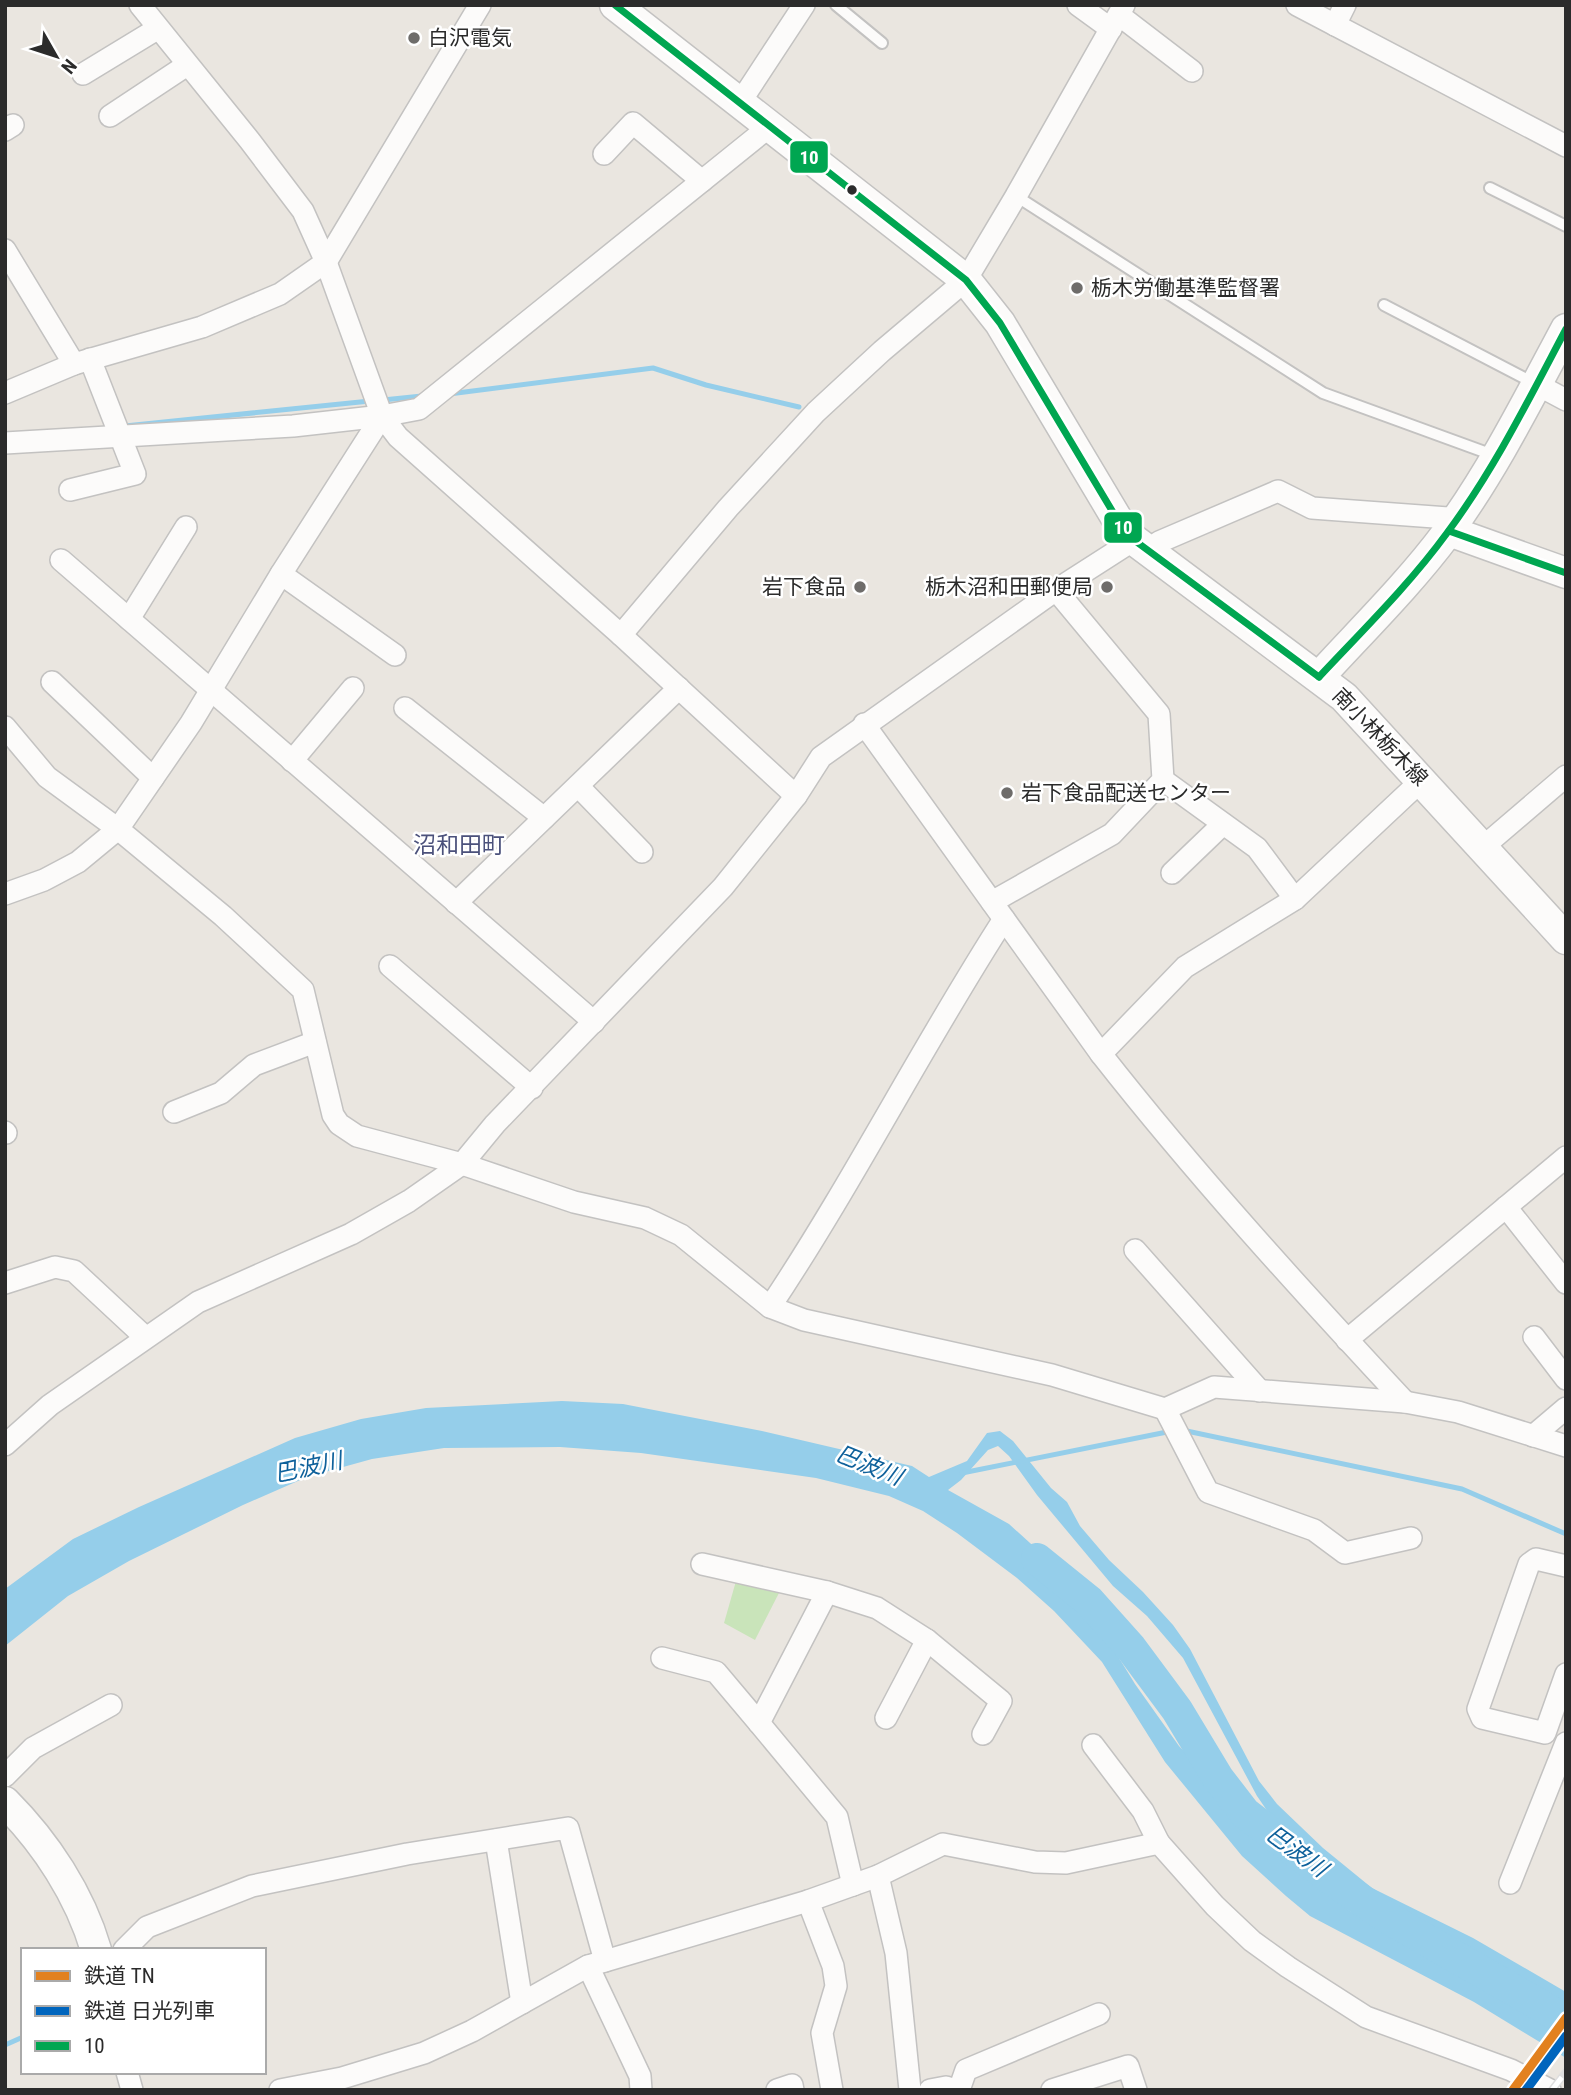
<svg xmlns="http://www.w3.org/2000/svg" width="1571" height="2095" font-family="'Roboto Condensed','Noto Sans JP',sans-serif">
	<rect width="100%" height="100%" fill="#eae6e0"/>
	<!-- green -->
	<path fill="#c9e4ba" d="M 736,1581 L 782,1587 L 755,1640 L 724,1623 Z"/>
	<!-- water -->
	<path fill="#95ceea" d="M 562,1401 L 623,1404 L 762,1431 L 912,1466 L 929,1477 L 967,1461 L 987,1433 L 1000,1431 L 1013,1441 L 1051,1488 L 1067,1502 L 1080,1526 L 1109,1560 L 1143,1592 L 1173,1625 L 1190,1649 L 1259,1781 L 1277,1804 L 1323,1848 L 1372,1888 L 1473,1938 L 1566,1992 L 1566,2013 L 1501,1972 L 1388,1915 L 1303,1852 L 1275,1822 L 1257,1796 L 1183,1658 L 1147,1616 L 1113,1586 L 1037,1495 L 1009,1456 L 998,1446 L 988,1450 L 961,1480 L 948,1490 L 1009,1524 L 1052,1563 L 1092,1614 L 1135,1684 L 1179,1746 L 1198,1766 L 1235,1813 L 1287,1862 L 1350,1911 L 1454,1966 L 1566,2030 L 1566,2058 L 1474,2002 L 1310,1916 L 1286,1896 L 1242,1856 L 1165,1762 L 1102,1662 L 1054,1611 L 1017,1578 L 957,1533 L 923,1511 L 889,1496 L 816,1478 L 641,1453 L 560,1447 L 444,1448 L 372,1459 L 307,1477 L 243,1505 L 129,1561 L 68,1596 L 5,1646 L 5,1589 L 73,1539 L 139,1507 L 295,1438 L 361,1419 L 426,1408 Z"/>
	<g fill="none" stroke-linecap="round" stroke-linejoin="round">
		<!-- stream -->
		<g stroke="#95ceea" stroke-width="5">
			<path d="M 449,394 L 653,368 L 706,385 L 799,407"/>
			<path d="M 383,400 L 422,396"/>
			<path d="M 125,426 L 370,401"/>
			<path d="M 1182,1430 L 1462,1489 L 1566,1534"/>
			<path d="M 962,1473 L 1172,1431"/>
			<path d="M 5,2045 L 23,2037"/>
		</g>
		<!-- river -->
		<path stroke="#95ceea" stroke-width="32" d="M 1037,1559 L 1089,1601 L 1131,1648 L 1177,1710 L 1218,1778 L 1245,1813 L 1335,1882 L 1388,1918 L 1566,2020"/>
		<defs>
			<g id="lane">
				<path d="M 836,5 L 882,43"/>
				<path d="M 1490,188 L 1566,226"/>
				<path d="M 1016,196 L 1323,393 L 1493,455"/>
				<path d="M 1384,305 L 1534,383"/>
			</g>
			<g id="street">
				<path d="M 140,5 L 250,141 L 303,211 L 326,262 L 382,416 L 398,437 L 621,635 L 796,796"/>
				<path d="M 1078,5 L 1111,29"/>
				<path d="M 1297,5 L 1566,146"/>
				<path d="M 1119,15 L 1192,71"/>
				<path d="M 1335,25 L 1345,5"/>
				<path d="M 83,74 L 157,29"/>
				<path d="M 739,104 L 804,5"/>
				<path d="M 110,116 L 187,65"/>
				<path d="M 5,130 L 13,125"/>
				<path d="M 604,154 L 633,123 L 702,181"/>
				<path d="M 5,250 L 74,364"/>
				<path d="M 1536,384 L 1566,400"/>
				<path d="M 5,393 L 74,364 L 202,327 L 280,294 L 326,262 L 480,5"/>
				<path d="M 5,443 L 293,426 L 382,416 L 419,409 L 769,127"/>
				<path d="M 70,490 L 135,474 L 90,359"/>
				<path d="M 1152,554 L 1159,542 L 1278,491 L 1312,508 L 1448,518 L 1449,531"/>
				<path d="M 61,560 L 594,1022"/>
				<path d="M 281,574 L 395,655"/>
				<path d="M 129,619 L 186,527"/>
				<path d="M 621,635 L 728,508 L 816,412 L 882,351 L 966,280 L 1016,196 L 1124,5"/>
				<path d="M 52,682 L 153,778"/>
				<path d="M 405,708 L 544,818"/>
				<path d="M 864,724 L 1101,1054 C 1196,1175 1300,1289 1405,1402"/>
				<path d="M 5,727 L 47,777 L 118,829 L 223,916 L 303,990 L 333,1115 L 339,1124 L 357,1136 L 462,1164 L 574,1202 L 645,1218 L 681,1235 L 770,1307 L 804,1320 L 1052,1375 L 1165,1409 L 1214,1387 L 1405,1402 L 1458,1412 L 1566,1446"/>
				<path d="M 292,761 L 353,688"/>
				<path d="M 1163,780 L 1257,848 L 1295,899"/>
				<path d="M 578,786 L 642,852"/>
				<path d="M 1483,847 L 1566,776"/>
				<path d="M 1172,873 L 1223,824"/>
				<path d="M 5,894 L 44,880 L 78,862 L 118,829 L 191,723 L 281,574 L 382,416"/>
				<path d="M 992,902 L 1112,834 L 1163,780 L 1159,714 L 1056,590"/>
				<path d="M 456,903 L 679,688"/>
				<path d="M 390,966 L 532,1088"/>
				<path d="M 1101,1054 L 1185,967 L 1295,899 L 1422,780"/>
				<path d="M 174,1112 L 221,1093 L 254,1065 L 315,1042"/>
				<path d="M 5,1132 L 6,1133"/>
				<path d="M 1506,1207 L 1566,1283"/>
				<path d="M 1135,1250 L 1260,1391"/>
				<path d="M 5,1283 L 55,1267 L 74,1271 L 145,1337"/>
				<path d="M 770,1307 C 854,1181 922,1046 1004,919"/>
				<path d="M 1534,1337 L 1566,1379"/>
				<path d="M 1347,1340 L 1566,1157"/>
				<path d="M 1165,1409 L 1208,1492 L 1314,1530 L 1345,1553 L 1411,1538"/>
				<path d="M 1533,1436 L 1566,1408"/>
				<path d="M 5,1445 L 50,1405 L 198,1302 L 351,1234 L 409,1201 L 462,1164 L 495,1124 L 723,887 L 796,796 L 821,757 L 1056,590 L 1134,540"/>
				<path d="M 702,1564 L 827,1592 L 877,1608 L 927,1640 L 1001,1701 L 983,1734"/>
				<path d="M 1566,1566 L 1536,1559 L 1529,1564 L 1478,1709 L 1482,1718 L 1545,1733 L 1566,1674"/>
				<path d="M 662,1658 L 716,1672 L 759,1723 L 837,1817 L 853,1885"/>
				<path d="M 886,1718 L 927,1640"/>
				<path d="M 759,1723 L 827,1592"/>
				<path d="M 1093,1745 L 1143,1811 L 1159,1843"/>
				<path d="M 5,1776 L 33,1748 L 111,1705"/>
				<path d="M 496,1840 L 522,2003"/>
				<path d="M 878,1876 L 896,1953 L 910,2090"/>
				<path d="M 1510,1883 L 1566,1743"/>
				<path d="M 808,1901 L 833,1966 L 836,1986 L 822,2033 L 832,2090"/>
				<path d="M 124,1950 L 147,1927 L 252,1886 L 407,1854 L 568,1828 L 605,1961"/>
				<path d="M 588,1966 L 640,2076 L 641,2090"/>
				<path d="M 127,2072 L 132,2090"/>
				<path d="M 280,2090 L 342,2078 L 424,2053 L 472,2031 L 588,1966 L 808,1901 L 878,1876 L 943,1844 L 1035,1862 L 1066,1863 L 1159,1843 L 1215,1906 L 1252,1941 L 1288,1967 L 1366,2017 L 1511,2070 L 1550,2090"/>
				<path d="M 777,2090 L 792,2085 L 793,2090"/>
				<path d="M 930,2090 L 946,2087 L 956,2090"/>
				<path d="M 959,2090 L 966,2070 L 1099,2014"/>
				<path d="M 1052,2090 L 1128,2066 L 1136,2090"/>
			</g>
			<g id="secondary">
				<path d="M 615,5 L 966,280 L 1000,323 L 1120,524 L 1134,540 L 1344,697 L 1566,939"/>
				<path d="M 1449,531 L 1566,573"/>
				<path d="M 1319,677 C 1362,630 1409,584 1447,533 C 1493,470 1529,398 1566,329"/>
				<path d="M 5,1802 C 46,1843 80,1895 96,1950"/>
			</g>
		</defs>
		<!-- lane casing -->
		<use href="#lane" stroke="#c3c2c1" stroke-width="14"/>
		<!-- street casing -->
		<use href="#street" stroke="#c3c2c1" stroke-width="24"/>
		<!-- secondary casing -->
		<use href="#secondary" stroke="#c3c2c1" stroke-width="33"/>
		<!-- lane -->
		<use href="#lane" stroke="#fcfbfa" stroke-width="10"/>
		<!-- street -->
		<use href="#street" stroke="#fcfbfa" stroke-width="21"/>
		<!-- secondary -->
		<use href="#secondary" stroke="#fcfbfa" stroke-width="30"/>
		<defs>
			<path id="rail" d="M 1552,2090 L 1566,2072"/>
		</defs>
		<!-- rail casing -->
		<use href="#rail" stroke="#dedede" stroke-width="8"/>
		<!-- rail -->
		<use href="#rail" stroke="#fff" stroke-width="5" stroke-dasharray="16" stroke-linecap="butt"/>
		<defs>
			<g id="bus-1">
				<path d="M 615,5 L 966,280 L 1000,323 L 1120,524 L 1134,540 L 1319,677"/>
				<path d="M 1449,531 L 1566,573"/>
				<path d="M 1319,677 C 1363,630 1409,585 1447,533 C 1494,470 1529,399 1566,329"/>
			</g>
		</defs>
		<!-- bus-1 casing -->
		<use href="#bus-1" stroke="#fff" stroke-width="12"/>
		<!-- bus-1 -->
		<use href="#bus-1" stroke="#00a651" stroke-width="7"/>
		<defs>
			<path id="rail-1" d="M 1513,2090 L 1566,2018"/>
			<path id="rail-2" d="M 1526,2090 L 1566,2036"/>
		</defs>
		<!-- rail-1 casing -->
		<use href="#rail-1" stroke="#fff" stroke-width="14"/>
		<!-- rail-2 casing -->
		<use href="#rail-2" stroke="#fff" stroke-width="14"/>
		<!-- rail-1 -->
		<use href="#rail-1" stroke="#e2811f" stroke-width="9"/>
		<!-- rail-2 -->
		<use href="#rail-2" stroke="#0065bd" stroke-width="9"/>
	</g>
	<!-- markers -->
	<g fill="#6e6c6a" stroke="#fff" stroke-width="2.5">
		<circle cx="414" cy="38" r="7"/>
		<circle cx="1077" cy="288" r="7"/>
		<circle cx="860" cy="587" r="7"/>
		<circle cx="1107" cy="587" r="7"/>
		<circle cx="1007" cy="793" r="7"/>
	</g>
	<circle fill="#2b2b2b" stroke="#fff" stroke-width="2.5" cx="852" cy="190" r="6"/>
	<g text-anchor="middle" stroke-width="5" stroke-linejoin="round" paint-order="stroke">
		<!-- poi labels -->
		<g font-size="21" fill="#2b2b2b" stroke="#fff" text-anchor="start">
			<text x="428" y="45">白沢電気</text>
			<text x="1091" y="295">栃木労働基準監督署</text>
			<text x="846" y="594" text-anchor="end">岩下食品</text>
			<text x="1093" y="594" text-anchor="end">栃木沼和田郵便局</text>
			<text x="1021" y="800">岩下食品配送センター</text>
		</g>
		<!-- street labels -->
		<g font-size="21" fill="#2b2b2b" stroke="#fff">
			<text transform="translate(1380 737) rotate(46)" y="7">南小林栃木線</text>
		</g>
		<!-- neighbourhood labels -->
		<g font-size="23" fill="#4b517b" stroke="#fff">
			<text x="459" y="853">沼和田町</text>
		</g>
		<!-- water labels -->
		<g font-size="23" font-style="italic" fill="#0e619b" stroke="#fff">
			<text transform="translate(869 1465) rotate(22)" y="8">巴波川</text>
			<text transform="translate(308 1467) rotate(-12)" y="8">巴波川</text>
			<text transform="translate(1297 1851) rotate(36)" y="8">巴波川</text>
		</g>
	</g>
	<g stroke="#fff" stroke-width="2.5">
		<rect x="789" y="140" width="40" height="34" rx="7" fill="#00a651"/>
		<rect x="1103" y="511" width="40" height="33" rx="7" fill="#00a651"/>
	</g>
	<g font-size="19" text-anchor="middle" font-weight="bold" fill="#fff">
		<text x="809" y="164">10</text>
		<text x="1123" y="534">10</text>
	</g>
	<!-- border -->
	<rect width="1571" height="2095" fill="none" stroke="#2b2b2b" stroke-width="14"/>
	<!-- legend -->
	<rect x="21" y="1948" width="245" height="126" fill="#ffffff" stroke="#aaaaaa" stroke-width="2"/>
	<rect x="35" y="1971" width="35" height="10" fill="#e2811f" stroke="#aaaaaa" stroke-width="2"/>
	<text x="84" y="1983" font-size="21" fill="#2b2b2b">鉄道 TN</text>
	<rect x="35" y="2006" width="35" height="10" fill="#0065bd" stroke="#aaaaaa" stroke-width="2"/>
	<text x="84" y="2018" font-size="21" fill="#2b2b2b">鉄道 日光列車</text>
	<rect x="35" y="2041" width="35" height="10" fill="#00a651" stroke="#aaaaaa" stroke-width="2"/>
	<text x="84" y="2053" font-size="21" fill="#2b2b2b">10</text>
	<!-- north arrow -->
	<g transform="translate(56 56) rotate(129)" stroke="#ffffff" stroke-width="5" paint-order="stroke">
	<path d="M0-5L12 26L0 18L-12 26Z" fill="#2b2b2b"/>
	<text y="-10" font-size="19" font-weight="bold" text-anchor="middle" fill="#2b2b2b">N</text>
	</g>
</svg>
